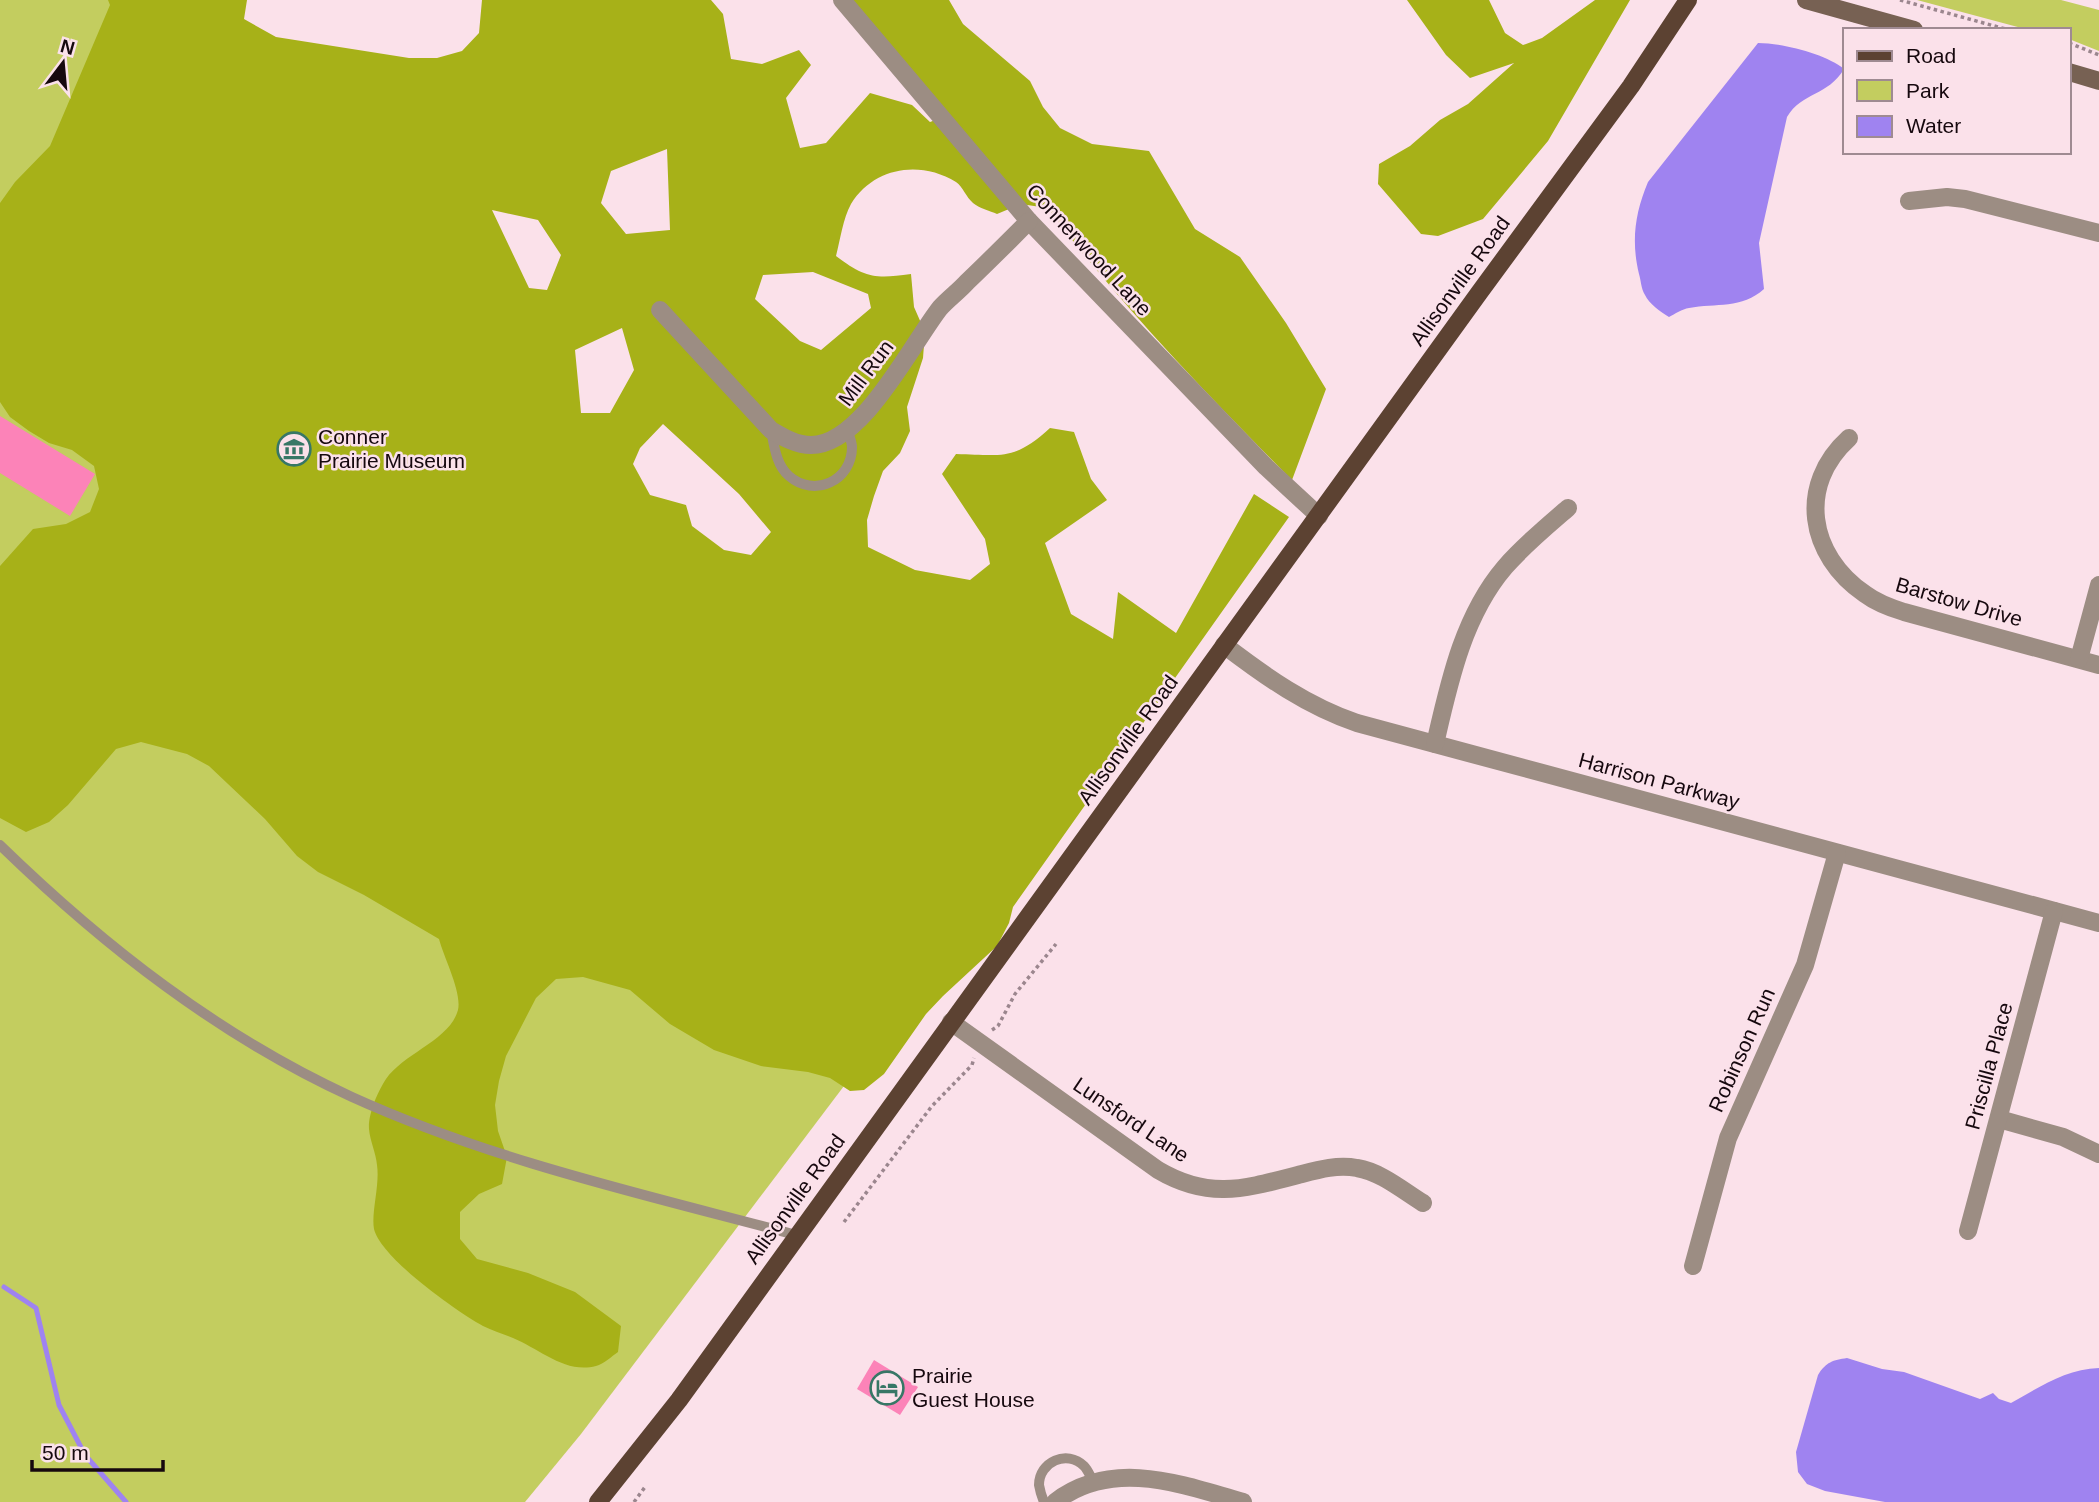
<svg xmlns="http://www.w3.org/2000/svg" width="2099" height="1502" font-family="Helvetica,sans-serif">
	<rect width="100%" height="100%" fill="#fbe1ea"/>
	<!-- green -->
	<g fill="#c3cd5f">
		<path d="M 0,0 L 190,0 L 986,898 L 581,1434 L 525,1502 L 0,1502 Z"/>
		<path d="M 1917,0 L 2061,0 L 2099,10 L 2099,51 L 2069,39 L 2069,30 L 2029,30 Z"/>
	</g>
	<!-- forest -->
	<g fill="#a7b118" fill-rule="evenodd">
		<path d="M 108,0 L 247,0 L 244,19 L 276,37 L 409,58 L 437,58 L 462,51 L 479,33 L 482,0 L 711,0 L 723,14 L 731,59 L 762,64 L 799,50 L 811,65 L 786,98 L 800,148 L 826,143 L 870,93 L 912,105 L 930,122 L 949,115 L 850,0 L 949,0 L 963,24 L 1030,81 L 1043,107 L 1060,128 L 1092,144 L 1149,151 L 1195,229 L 1240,257 L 1286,323 L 1326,389 L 1292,480 C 1206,394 1121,305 1047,208 L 1021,204 L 997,214 C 990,211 979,208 973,203 C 966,197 963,187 956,182 C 920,160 874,167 851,204 C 843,218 840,241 836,256 C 865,278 875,279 911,274 L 914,307 L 925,332 L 923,358 L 907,407 L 910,431 L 900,453 L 883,471 L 874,496 L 867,520 L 868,547 L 915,570 L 970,580 L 990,564 L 985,539 L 942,474 L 956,454 C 1002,455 1014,461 1050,428 L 1074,432 L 1091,479 L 1107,500 L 1045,543 L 1071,614 L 1113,639 L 1118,592 L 1176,633 L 1254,494 L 1289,517 L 1013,907 L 1009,923 L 997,946 L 943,996 L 926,1014 L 884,1074 L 864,1090 L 850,1091 L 830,1078 L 808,1072 L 761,1066 L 714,1050 L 670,1024 L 630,990 L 583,977 L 556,979 L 536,998 L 506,1056 L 499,1081 L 495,1105 L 498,1131 L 507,1157 L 502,1184 L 479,1194 L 460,1212 L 460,1239 L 477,1259 L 528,1273 L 575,1292 L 621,1326 L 618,1352 C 612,1356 604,1364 596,1366 C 565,1374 540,1349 513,1338 C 503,1334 493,1331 483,1326 C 456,1311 381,1258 374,1229 C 371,1212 380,1185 377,1165 C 376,1153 370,1141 369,1129 C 368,1114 378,1091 386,1079 C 404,1053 450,1040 458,1010 C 462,992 444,958 439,939 L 364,895 L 318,872 L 297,856 L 265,819 L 209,766 L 187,754 L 141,742 L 116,749 L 68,805 L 49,822 L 26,832 L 0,818 L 0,566 L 33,529 L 66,524 L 90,512 L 99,489 L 94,466 L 72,450 L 49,443 L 29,431 L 10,417 L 0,402 L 0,203 L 15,182 L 50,146 L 110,5 ZM 667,149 L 670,230 L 626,234 L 601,203 L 611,171 ZM 492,210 L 538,220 L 561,255 L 547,290 L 529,288 ZM 813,272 L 868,294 L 871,308 L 821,350 L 800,341 L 755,299 L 763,275 ZM 622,328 L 634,370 L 610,413 L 581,413 L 575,350 ZM 663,424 L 739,494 L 771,532 L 751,555 L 724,550 L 692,526 L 686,505 L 650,495 L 633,464 L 640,448 Z"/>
		<path d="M 1407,0 L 1489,0 L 1505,33 L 1523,45 L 1542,38 L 1595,0 L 1630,0 L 1548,141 L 1483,219 L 1438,236 L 1421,234 L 1378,184 L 1379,164 L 1410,146 L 1440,120 L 1468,104 L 1514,63 L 1470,78 L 1446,55 Z"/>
	</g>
	<!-- water -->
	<g fill="#9f83f0">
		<path d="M 1758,43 C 1782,43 1826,54 1844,69 C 1828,96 1802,92 1787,117 L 1759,243 L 1764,289 C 1742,309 1716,303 1689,308 C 1682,309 1675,314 1669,317 C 1661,312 1649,304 1645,295 C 1641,289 1641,280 1639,274 C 1631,241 1635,213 1648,182 Z"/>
		<path d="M 1847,1358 L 1882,1369 L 1904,1372 L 1980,1399 L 1993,1393 L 1999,1399 L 2011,1403 C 2040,1387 2066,1369 2099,1368 L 2099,1502 L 1885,1502 L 1825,1491 L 1807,1484 L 1798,1472 L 1796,1452 L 1818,1375 C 1826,1362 1833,1360 1847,1358 Z"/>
	</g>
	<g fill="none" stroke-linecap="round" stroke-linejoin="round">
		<!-- stream -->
		<path stroke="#9f83f0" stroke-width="5" d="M 4,1287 L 36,1308 L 59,1405 L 85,1455 L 126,1502"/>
	</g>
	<!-- building -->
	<g fill="#fc83b8">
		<path d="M 0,416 L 95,474 L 70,516 L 0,473 Z"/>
		<path d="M 874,1360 L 918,1387 L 900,1415 L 857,1389 Z"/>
	</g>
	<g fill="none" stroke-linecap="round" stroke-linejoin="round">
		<!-- path -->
		<g stroke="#9b868e" stroke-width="3.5" stroke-dasharray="3.5 3.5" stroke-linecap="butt">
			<path d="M 1900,0 L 2009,30"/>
			<path d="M 2069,43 L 2099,55"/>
			<path d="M 992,1030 L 998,1026 L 1015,994 L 1056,944"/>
			<path d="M 844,1222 L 932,1106 L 972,1065 L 974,1058"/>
			<path d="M 634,1502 L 645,1487"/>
		</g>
		<!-- lane -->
		<g stroke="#9c8d83" stroke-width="10">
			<path d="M 771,430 C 774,445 776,465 789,476 C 814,498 852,481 852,447 C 852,442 849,436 848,431"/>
			<path d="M 0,845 C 104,946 219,1036 352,1097 C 493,1161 647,1195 796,1235"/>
			<path d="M 1044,1502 C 1042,1497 1040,1491 1039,1485 C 1039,1462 1067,1449 1084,1466 C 1088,1470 1090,1476 1093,1481"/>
		</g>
		<!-- street -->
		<g stroke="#9c8d83" stroke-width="18">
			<path d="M 842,0 L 1029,221 L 1266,467 L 1319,516"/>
			<path d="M 1909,201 L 1947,197 L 1965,199 L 2099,233"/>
			<path d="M 660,310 L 771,430 C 783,437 796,445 811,445 C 862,445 911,345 940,308 C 948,299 959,291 967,282 C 988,262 1008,242 1029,221"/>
			<path d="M 1849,438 C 1797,485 1808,555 1865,594 C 1877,603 1891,608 1904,612 L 2099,665"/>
			<path d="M 1224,645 C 1266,677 1307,706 1357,723 L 2099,923"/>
			<path d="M 2079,659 L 2099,585"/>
			<path d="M 1435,744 C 1449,683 1463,616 1505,567 C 1524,545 1546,527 1568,508"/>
			<path d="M 951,1022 L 1158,1170 C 1209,1200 1244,1189 1298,1175 C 1317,1170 1337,1164 1357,1168 C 1381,1172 1402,1190 1423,1203"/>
			<path d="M 1999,1119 L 2063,1137 L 2099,1154"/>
			<path d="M 1968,1231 L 2054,911"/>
			<path d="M 1693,1266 L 1728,1138 L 1805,965 L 1837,853"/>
			<path d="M 1055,1502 C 1112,1458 1181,1484 1243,1502"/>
		</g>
		<!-- secondary -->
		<g stroke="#776153" stroke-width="18">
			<path d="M 1806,0 L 1914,30"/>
			<path d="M 2069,72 L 2099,81"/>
		</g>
		<!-- primary -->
		<path stroke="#5c4232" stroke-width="18" d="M 598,1502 L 679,1400 L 1479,293 L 1631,86 L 1688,0"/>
	</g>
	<!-- icons -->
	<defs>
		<symbol id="museum-ring" viewBox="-11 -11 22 22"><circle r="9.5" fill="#fbe1ea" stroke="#377766" stroke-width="1.5"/><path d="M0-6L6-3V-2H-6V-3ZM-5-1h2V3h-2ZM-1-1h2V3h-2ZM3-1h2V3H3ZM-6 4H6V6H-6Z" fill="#377766"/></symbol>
		<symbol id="hotel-ring" viewBox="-11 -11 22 22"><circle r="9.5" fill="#fbe1ea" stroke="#377766" stroke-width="1.5"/><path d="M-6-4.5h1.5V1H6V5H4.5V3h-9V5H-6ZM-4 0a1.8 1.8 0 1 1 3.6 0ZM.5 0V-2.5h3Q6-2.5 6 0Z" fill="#377766"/></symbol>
	</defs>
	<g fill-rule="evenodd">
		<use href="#museum-ring" x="275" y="430" width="38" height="38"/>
		<use href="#hotel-ring" x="868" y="1369" width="38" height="38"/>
	</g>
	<g text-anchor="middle" stroke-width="5" stroke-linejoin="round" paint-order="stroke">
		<!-- street labels -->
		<g font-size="21" fill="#16080e" stroke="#fbe1ea">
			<text transform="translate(1089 250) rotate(47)" y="7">Connerwood Lane</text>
			<text transform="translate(1460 281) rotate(-54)" y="7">Allisonville Road</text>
			<text transform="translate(866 373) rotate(-53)" y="7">Mill Run</text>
			<text transform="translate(1959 602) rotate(16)" y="7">Barstow Drive</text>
			<text transform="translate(1128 740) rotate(-54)" y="7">Allisonville Road</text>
			<text transform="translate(1659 781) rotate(15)" y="7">Harrison Parkway</text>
			<text transform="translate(1742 1050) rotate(-66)" y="7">Robinson Run</text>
			<text transform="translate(1989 1066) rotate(-75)" y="7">Priscilla Place</text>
			<text transform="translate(1131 1120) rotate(34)" y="7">Lunsford Lane</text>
			<text transform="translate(795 1199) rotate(-54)" y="7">Allisonville Road</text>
		</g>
		<!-- poi labels -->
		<g font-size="21" fill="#16080e" stroke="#fbe1ea" text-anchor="start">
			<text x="318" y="444">Conner<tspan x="318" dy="24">Prairie Museum</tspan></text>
			<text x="912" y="1383">Prairie<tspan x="912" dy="24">Guest House</tspan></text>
		</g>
	</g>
	<!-- legend -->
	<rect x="1843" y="28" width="228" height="126" fill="#fbe1ea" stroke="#9f8a92" stroke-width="2"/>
	<rect x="1857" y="51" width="35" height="10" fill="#5c4232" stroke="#9f8a92" stroke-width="2"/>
	<text x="1906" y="63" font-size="21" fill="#16080e">Road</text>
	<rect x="1857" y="80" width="35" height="21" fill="#c3cd5f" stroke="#9f8a92" stroke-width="2"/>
	<text x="1906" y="98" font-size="21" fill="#16080e">Park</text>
	<rect x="1857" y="116" width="35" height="21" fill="#9f83f0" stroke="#9f8a92" stroke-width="2"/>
	<text x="1906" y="133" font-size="21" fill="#16080e">Water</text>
	<!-- north arrow -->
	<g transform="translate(63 63) rotate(16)" stroke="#fbe1ea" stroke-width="5" paint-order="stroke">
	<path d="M0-5L12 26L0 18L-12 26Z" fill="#16080e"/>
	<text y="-10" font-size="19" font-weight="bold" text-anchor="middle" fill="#16080e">N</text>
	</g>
	<!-- scale -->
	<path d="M32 1460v10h131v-10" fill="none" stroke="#16080e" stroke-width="3.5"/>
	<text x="42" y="1460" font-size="21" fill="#16080e" stroke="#fbe1ea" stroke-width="5" paint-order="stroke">50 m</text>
</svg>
